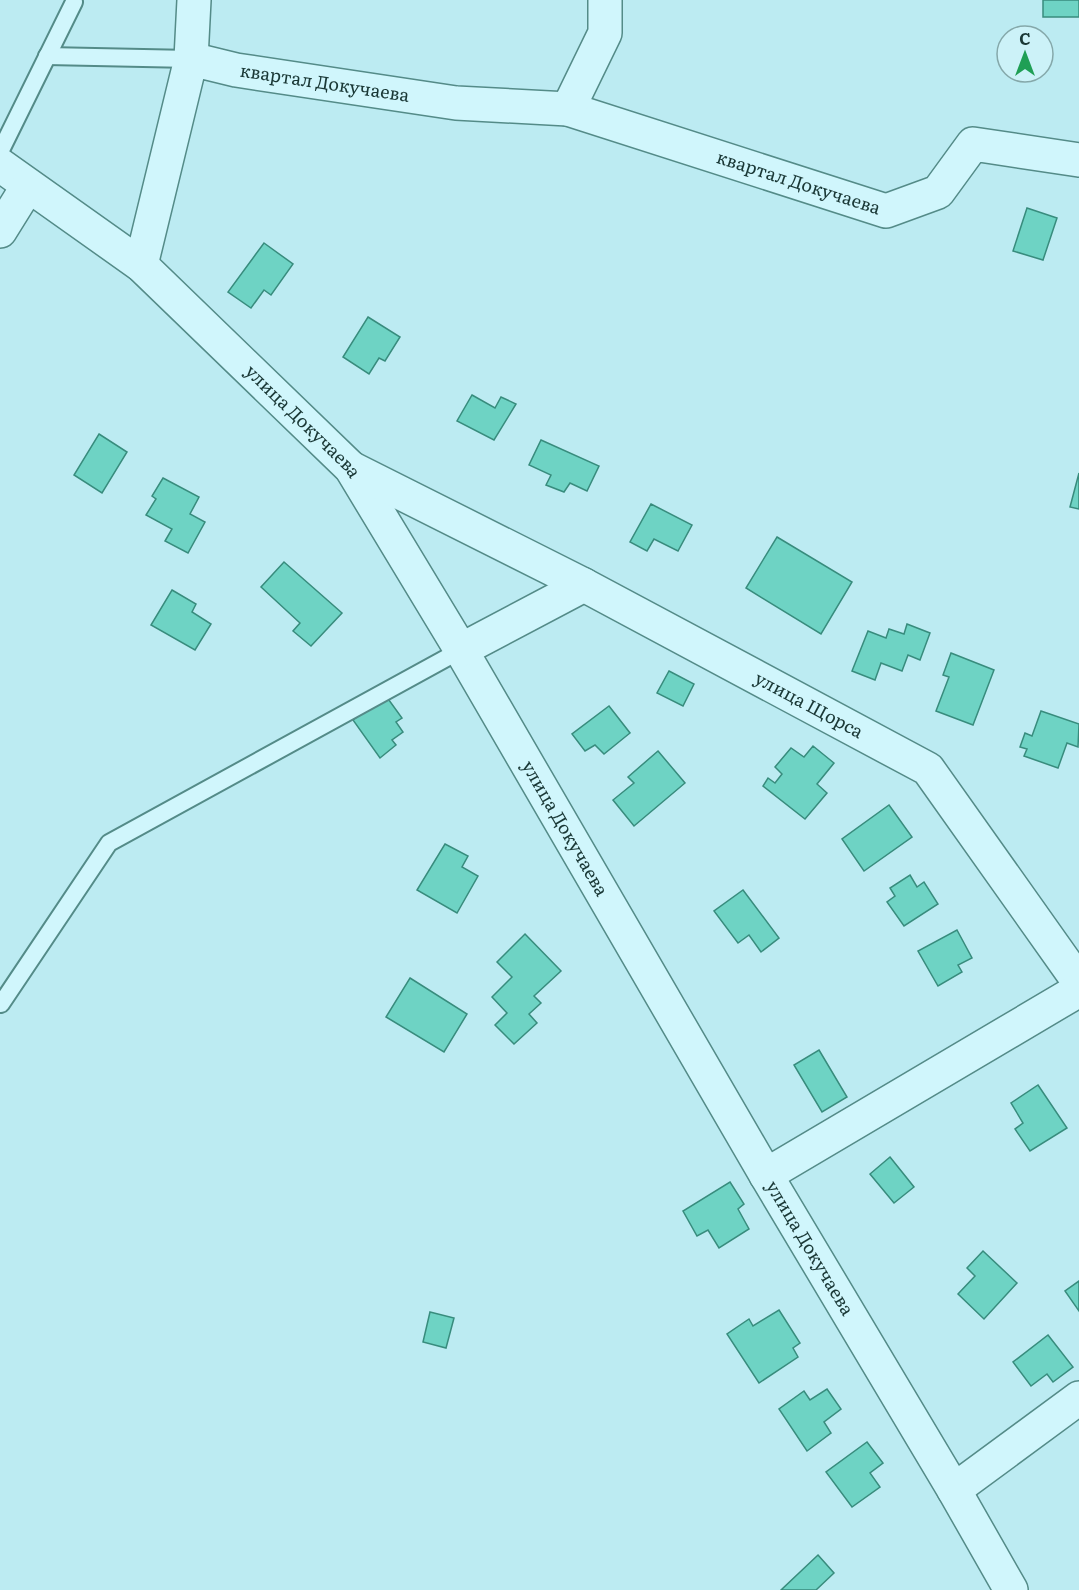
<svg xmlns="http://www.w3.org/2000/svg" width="1079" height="1590" font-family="Literata,serif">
	<rect width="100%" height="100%" fill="#bcebf2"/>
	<!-- building -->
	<g fill="#6ed3c4" stroke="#388c7d" stroke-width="1.5">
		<rect x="1043" y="0" width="36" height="17"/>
		<path d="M 1027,208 L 1057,218 L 1043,260 L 1013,251 Z"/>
		<path d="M 264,243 L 293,264 L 271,295 L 264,290 L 251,308 L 228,292 Z"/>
		<path d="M 368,317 L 400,337 L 385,361 L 379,358 L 369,374 L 343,357 Z"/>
		<path d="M 472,395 L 495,408 L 501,397 L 516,404 L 494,440 L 457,421 Z"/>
		<path d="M 99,434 L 127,452 L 102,493 L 74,475 Z"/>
		<path d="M 541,440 L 599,466 L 587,491 L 570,483 L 564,492 L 546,485 L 551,475 L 529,465 Z"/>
		<path d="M 1079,473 L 1079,509 L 1070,507 Z"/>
		<path d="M 163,478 L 199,497 L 190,514 L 205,522 L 188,553 L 165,541 L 172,529 L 146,515 L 156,499 L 152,496 Z"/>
		<path d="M 651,504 L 692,525 L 678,551 L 654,539 L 647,551 L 630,542 Z"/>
		<path d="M 777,537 L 852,582 L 821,634 L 746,588 Z"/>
		<path d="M 284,562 L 342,613 L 311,646 L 293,631 L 300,623 L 261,587 Z"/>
		<path d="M 172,590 L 196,604 L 192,612 L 211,624 L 195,650 L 151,625 Z"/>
		<path d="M 907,624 L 930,633 L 920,660 L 908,655 L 902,671 L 881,663 L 875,680 L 852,671 L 868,631 L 886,638 L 889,629 L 904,634 Z"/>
		<path d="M 951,653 L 994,670 L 973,725 L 936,711 L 949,677 L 943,675 Z"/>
		<path d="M 669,671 L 694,684 L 683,706 L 657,693 Z"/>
		<path d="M 386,696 L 402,718 L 396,722 L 403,732 L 392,740 L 396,745 L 380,758 L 353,720 Z"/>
		<path d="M 609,706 L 630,733 L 604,754 L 595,745 L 585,751 L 572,734 Z"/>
		<path d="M 1041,711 L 1079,724 L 1078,747 L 1067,743 L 1058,768 L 1024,756 L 1027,749 L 1020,747 L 1025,733 L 1032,736 Z"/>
		<path d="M 813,746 L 834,763 L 817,784 L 827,793 L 805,819 L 763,786 L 768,778 L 775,783 L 782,774 L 775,767 L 791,748 L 804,757 Z"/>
		<path d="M 658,751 L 685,783 L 634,826 L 613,800 L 634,783 L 628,777 Z"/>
		<path d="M 889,805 L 912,837 L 864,871 L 842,839 Z"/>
		<path d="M 445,844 L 468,856 L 462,867 L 478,876 L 457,913 L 417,890 Z"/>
		<path d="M 910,875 L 917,887 L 924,882 L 938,904 L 904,926 L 887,902 L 895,896 L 890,888 Z"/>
		<path d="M 743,890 L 779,938 L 761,952 L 749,935 L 738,943 L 714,911 Z"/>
		<path d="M 957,930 L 972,958 L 958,965 L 962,972 L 938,986 L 918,951 Z"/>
		<path d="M 525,934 L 561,971 L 534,996 L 541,1003 L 529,1014 L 537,1023 L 514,1044 L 495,1025 L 507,1013 L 492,997 L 512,977 L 497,962 Z"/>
		<path d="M 410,978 L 467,1014 L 444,1052 L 386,1017 Z"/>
		<path d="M 819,1050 L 847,1097 L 822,1112 L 794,1065 Z"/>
		<path d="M 1038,1085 L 1067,1128 L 1030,1151 L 1015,1129 L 1023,1123 L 1011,1103 Z"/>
		<path d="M 890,1157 L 914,1187 L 894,1203 L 870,1174 Z"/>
		<path d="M 730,1182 L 744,1204 L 738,1209 L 749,1229 L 719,1248 L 708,1230 L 697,1236 L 683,1211 Z"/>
		<path d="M 983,1251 L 1017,1283 L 984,1319 L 958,1294 L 975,1276 L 967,1268 Z"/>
		<path d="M 1079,1281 L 1079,1311 L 1065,1291 Z"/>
		<path d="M 779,1310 L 800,1343 L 793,1348 L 798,1357 L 759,1383 L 727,1334 L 749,1319 L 753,1326 Z"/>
		<path d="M 430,1312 L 454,1318 L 446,1348 L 423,1342 Z"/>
		<path d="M 1048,1335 L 1073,1367 L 1053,1382 L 1047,1374 L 1031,1386 L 1013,1362 Z"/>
		<path d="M 827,1389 L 841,1409 L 824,1422 L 831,1433 L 807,1451 L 779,1409 L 804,1391 L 810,1400 Z"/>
		<path d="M 867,1442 L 883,1463 L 870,1473 L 880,1487 L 852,1507 L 826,1472 Z"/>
		<path d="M 818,1555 L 834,1573 L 816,1590 L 781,1590 Z"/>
	</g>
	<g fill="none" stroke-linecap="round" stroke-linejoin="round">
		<defs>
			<g id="lane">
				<path d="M 47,56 L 191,59"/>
				<path d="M 0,152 L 74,2"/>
				<path d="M 1,1004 L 109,843 L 461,650"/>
			</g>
			<g id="street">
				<path d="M 191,59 L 194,0"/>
				<path id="s1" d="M 568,109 L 886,211 L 938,192 L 973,144 L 1079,160"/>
				<path id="s2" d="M 0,165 L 141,265 L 351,468 L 461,650 L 766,1175 L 954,1490 L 1011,1590"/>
				<path d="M 0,231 L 28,186"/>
				<path id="s3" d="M 141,265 L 191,59 L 236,70 L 456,103 L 568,109 L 605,33 L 605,0"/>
				<path d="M 351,468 L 584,585"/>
				<path id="s4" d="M 461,650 L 584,585 L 928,769 L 1079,982"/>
				<path d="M 766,1175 L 1079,990"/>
				<path d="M 954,1490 L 1079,1398"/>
			</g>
		</defs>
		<!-- lane casing -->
		<use href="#lane" stroke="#548b88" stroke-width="20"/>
		<!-- street casing -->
		<use href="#street" stroke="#548b88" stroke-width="36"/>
		<!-- lane -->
		<use href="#lane" stroke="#d0f6fc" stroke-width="16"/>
		<!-- street -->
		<use href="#street" stroke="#d0f6fc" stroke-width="33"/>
	</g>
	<g text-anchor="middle" stroke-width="4.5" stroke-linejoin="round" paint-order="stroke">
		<!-- street labels -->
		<g font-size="18" fill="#1a3836" stroke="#ccf2f8">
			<text dy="6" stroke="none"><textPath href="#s3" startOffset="348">квартал Докучаева</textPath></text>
			<text dy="6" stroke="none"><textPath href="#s1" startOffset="242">квартал Докучаева</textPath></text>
			<text dy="6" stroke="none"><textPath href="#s2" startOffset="398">улица Докучаева</textPath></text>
			<text dy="6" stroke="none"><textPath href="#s4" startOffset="394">улица Щорса</textPath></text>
			<text dy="6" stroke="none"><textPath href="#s2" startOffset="884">улица Докучаева</textPath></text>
			<text dy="6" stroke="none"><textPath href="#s2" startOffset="1370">улица Докучаева</textPath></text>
		</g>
	</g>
	<!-- north arrow -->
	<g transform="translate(1025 54)"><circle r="28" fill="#ccf2f8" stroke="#85a8aa" stroke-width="1.5"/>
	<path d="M0-4.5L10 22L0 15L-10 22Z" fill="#1f9f55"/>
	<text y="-9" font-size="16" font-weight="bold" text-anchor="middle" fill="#1a3836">С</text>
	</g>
</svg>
